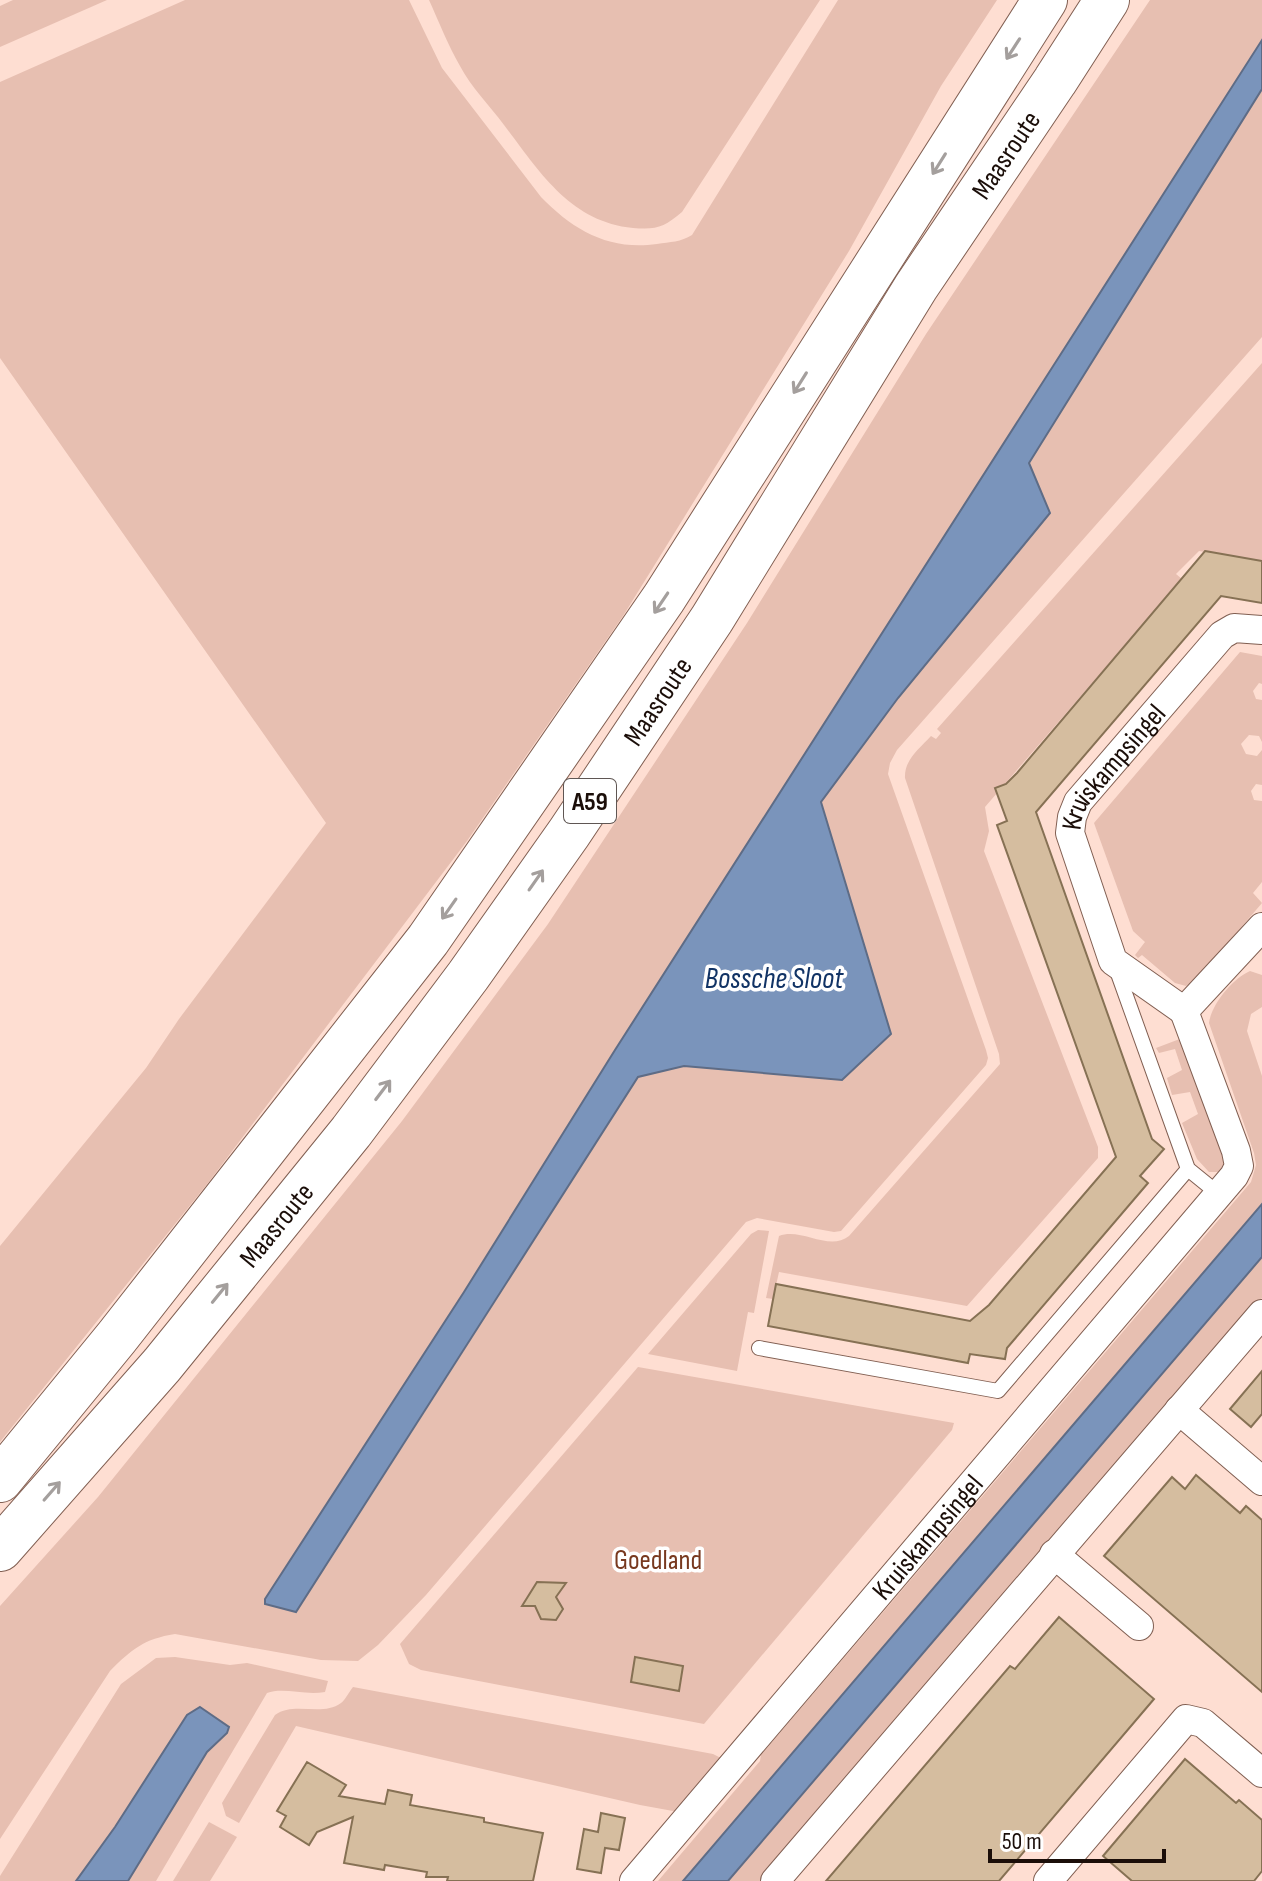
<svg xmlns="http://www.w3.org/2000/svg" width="1262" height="1881" font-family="'Sofia Sans Condensed',sans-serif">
	<rect width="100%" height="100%" fill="#feded2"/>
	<!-- green -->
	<g fill="#e7bfb1">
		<path d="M 13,0 L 107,0 L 0,47 L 0,6 Z"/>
		<path d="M 185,0 L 409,0 L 442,68 L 541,197 C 573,230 609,251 657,244 C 670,242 681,242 692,235 L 838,0 L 997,0 L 941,86 L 849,251 L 623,616 L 467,841 L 208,1183 L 0,1442 L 0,1246 L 146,1068 L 179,1019 L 326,823 L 0,358 L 0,82 Z"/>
		<path d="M 429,0 L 820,0 L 682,212 C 664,227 657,230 633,228 C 570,222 539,171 504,125 C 490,106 471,87 460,66 C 448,45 439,22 429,0 Z"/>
		<path d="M 1150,0 L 1262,0 L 1262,40 L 615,1050 L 464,1292 L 324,1570 L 638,1077 L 684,1066 L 842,1080 L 891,1034 L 821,802 L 898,698 L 1029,463 L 1262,89 L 1262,337 L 897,750 L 890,763 L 888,774 L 986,1050 L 988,1058 L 986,1065 L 841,1231 L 834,1232 L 757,1218 L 746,1222 L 426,1595 L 378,1645 L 358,1661 L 321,1660 L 175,1634 C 144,1639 132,1649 110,1671 L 0,1839 L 0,1606 L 98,1497 L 402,1121 L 548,924 L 747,623 L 926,334 Z"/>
		<path d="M 1262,363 L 1262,562 L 1199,551 L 1176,574 L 1182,579 L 985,807 L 989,831 L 984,851 L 1098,1147 L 1098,1158 L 967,1306 L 779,1272 L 773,1299 L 766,1298 L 779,1236 C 801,1227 829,1252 849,1236 L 1000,1064 L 999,1054 L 905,778 C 904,760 919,749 931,736 L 936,739 L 941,733 L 937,729 Z"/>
		<path d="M 1240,652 L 1262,656 L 1262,684 L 1259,683 L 1253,691 L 1256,699 L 1262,700 L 1262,742 L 1259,736 L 1249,735 L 1241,744 L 1246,754 L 1257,756 L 1262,750 L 1262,785 L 1256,784 L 1251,791 L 1254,800 L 1262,801 L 1262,882 L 1253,893 L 1262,903 L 1196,980 L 1186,986 L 1175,983 L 1142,955 L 1138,958 L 1135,955 L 1145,942 L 1133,931 L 1094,823 Z"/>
		<path d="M 1250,971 L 1262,975 L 1262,1007 L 1251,1014 L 1247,1031 L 1262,1076 L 1262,1204 L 683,1881 L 658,1881 L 760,1761 L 761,1755 L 1251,1182 L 1256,1165 L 1254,1153 L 1209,1023 C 1211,1005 1233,978 1250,971 Z"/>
		<path d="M 1185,1037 L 1228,1163 L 1219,1172 L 1209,1172 L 1197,1159 L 1182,1123 L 1198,1114 L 1190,1092 L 1172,1095 L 1167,1078 L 1182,1070 L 1175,1049 L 1159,1053 L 1156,1048 Z"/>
		<path d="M 758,1230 L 769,1231 L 754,1313 L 748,1312 L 737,1371 L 648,1354 L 751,1234 Z"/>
		<path d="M 1262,1257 L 1262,1298 L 764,1881 L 728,1881 Z"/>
		<path d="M 638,1367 L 954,1423 L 952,1430 L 704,1724 L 421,1670 L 409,1664 L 400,1644 Z"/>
		<path d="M 175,1657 L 230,1665 L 247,1663 L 328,1681 L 325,1692 C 305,1696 284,1687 267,1693 L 156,1881 L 128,1881 L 207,1752 L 227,1733 L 228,1727 L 115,1827 L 76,1881 L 0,1881 L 0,1876 L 121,1684 L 156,1658 Z"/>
		<path d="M 353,1687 L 713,1754 L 727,1761 L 684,1813 L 640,1805 L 296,1726 L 239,1823 L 226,1816 L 222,1803 L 275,1715 C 294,1701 322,1717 341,1703 C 345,1700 349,1692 353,1687 Z"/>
		<path d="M 209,1822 L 237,1837 L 210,1881 L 173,1881 Z"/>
	</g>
	<!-- water -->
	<g fill="#7a94bb" stroke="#5e6c86" stroke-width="2">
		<path d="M 1262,40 L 1262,89 L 1029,463 L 1050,513 L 898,698 L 821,802 L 891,1034 L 842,1080 L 684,1066 L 638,1077 L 296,1612 L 265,1604 L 265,1599 L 464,1292 L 615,1050 Z"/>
		<path d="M 1262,1204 L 1262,1257 L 728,1881 L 683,1881 Z"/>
		<path d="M 200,1707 L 229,1727 L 227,1733 L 207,1752 L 128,1881 L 76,1881 L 115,1827 L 187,1715 Z"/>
	</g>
	<!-- building -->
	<g fill="#d5bd9f" stroke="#867154" stroke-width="2">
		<path d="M 1205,551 L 1262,561 L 1262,603 L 1221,596 L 1036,812 L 1152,1139 L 1164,1149 L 1140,1176 L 1148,1183 L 1007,1348 L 1005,1359 L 970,1354 L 968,1363 L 768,1326 L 776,1284 L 970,1321 L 989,1305 L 1116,1157 L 997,825 L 1007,821 L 995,788 L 1006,784 L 1017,773 Z"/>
		<path d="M 1262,1371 L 1262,1414 L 1251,1427 L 1230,1409 Z"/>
		<path d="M 1196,1475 L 1240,1513 L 1246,1506 L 1262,1520 L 1262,1692 L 1104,1556 L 1172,1477 L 1185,1489 Z"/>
		<path d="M 537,1582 L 566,1583 L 556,1597 L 563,1609 L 556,1620 L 541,1619 L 535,1606 L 522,1606 Z"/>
		<path d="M 1059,1617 L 1154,1699 L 999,1881 L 826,1881 L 1010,1666 L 1015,1669 Z"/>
		<path d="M 635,1657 L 683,1666 L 679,1691 L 631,1682 Z"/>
		<path d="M 1185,1759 L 1236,1803 L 1239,1800 L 1262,1820 L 1262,1871 L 1254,1881 L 1132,1881 L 1103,1856 Z"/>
		<path d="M 307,1762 L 346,1785 L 339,1796 L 385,1804 L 388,1790 L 412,1795 L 410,1805 L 484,1818 L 484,1822 L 543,1833 L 533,1881 L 447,1881 L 448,1877 L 426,1877 L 427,1872 L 385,1865 L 384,1870 L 344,1863 L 353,1817 L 317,1832 L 309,1845 L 280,1827 L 286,1816 L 277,1811 Z"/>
		<path d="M 601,1813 L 625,1818 L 619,1850 L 605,1848 L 601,1873 L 577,1869 L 584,1829 L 598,1832 Z"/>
	</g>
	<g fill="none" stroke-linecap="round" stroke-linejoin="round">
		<defs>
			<g id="lane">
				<path d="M 1116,968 L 1188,1169 L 1220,1195"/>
				<path d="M 759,1348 L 998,1391 L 1188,1169"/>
			</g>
			<g id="street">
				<path id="s1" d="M 1184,1011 L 1113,961 L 1070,833 L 1072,817 L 1078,802 L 1222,635 L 1234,628 L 1262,630"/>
				<path d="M 1179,1410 L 1262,1481"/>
				<path d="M 1054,1554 L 1139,1626"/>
				<path id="s2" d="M 634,1881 L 1234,1176 L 1239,1166 L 1236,1151 L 1184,1011 L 1262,927"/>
				<path d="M 775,1881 L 1262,1314"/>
				<path d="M 1048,1881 L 1186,1719 L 1203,1723 L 1262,1773"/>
			</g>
			<g id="highway">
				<path d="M 0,1480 L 117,1337 L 428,940 L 664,598 L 1045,0"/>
				<path id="s3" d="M 0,1549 L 162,1365 L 351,1132 L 468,976 L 569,833 L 712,619 L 916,287 L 1055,81 L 1107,0"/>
			</g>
		</defs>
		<!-- lane casing -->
		<use href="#lane" stroke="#815f52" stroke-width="16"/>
		<!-- street casing -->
		<use href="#street" stroke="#815f52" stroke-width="30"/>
		<!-- highway casing -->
		<use href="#highway" stroke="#815f52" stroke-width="46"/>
		<!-- lane -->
		<use href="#lane" stroke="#fff" stroke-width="14"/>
		<!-- street -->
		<use href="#street" stroke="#fff" stroke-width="28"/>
		<!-- highway -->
		<use href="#highway" stroke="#fff" stroke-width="44"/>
	</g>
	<!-- one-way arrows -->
	<defs><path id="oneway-shaft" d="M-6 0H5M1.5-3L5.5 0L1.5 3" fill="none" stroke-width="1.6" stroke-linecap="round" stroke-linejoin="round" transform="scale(2)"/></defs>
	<g stroke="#a49f9d">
		<use href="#oneway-shaft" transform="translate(1013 49) rotate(123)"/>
		<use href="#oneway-shaft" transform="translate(939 164) rotate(122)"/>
		<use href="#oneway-shaft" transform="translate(800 383) rotate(122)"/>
		<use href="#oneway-shaft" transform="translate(661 603) rotate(124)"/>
		<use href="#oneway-shaft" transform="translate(536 880) rotate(-55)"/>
		<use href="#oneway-shaft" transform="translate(449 909) rotate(125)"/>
		<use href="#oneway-shaft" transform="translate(383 1090) rotate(-53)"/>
		<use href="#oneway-shaft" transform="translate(220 1293) rotate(-51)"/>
		<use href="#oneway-shaft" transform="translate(52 1491) rotate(-49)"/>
	</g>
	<g text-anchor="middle" stroke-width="7" stroke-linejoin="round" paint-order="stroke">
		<!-- shield labels -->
		<rect fill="#fff" stroke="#5f5653" stroke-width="2" x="564" y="779" width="52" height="44" rx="6"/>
		<g font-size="26" font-weight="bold" fill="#1b0e09">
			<text x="590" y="810">A59</text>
		</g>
		<!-- street labels -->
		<g font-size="28" fill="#1b0e09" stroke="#fff">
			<text dy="10" stroke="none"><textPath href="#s3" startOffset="1722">Maasroute</textPath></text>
			<text dy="10" stroke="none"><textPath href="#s3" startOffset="1074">Maasroute</textPath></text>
			<text dy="10" stroke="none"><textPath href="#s1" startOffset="302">Kruiskampsingel</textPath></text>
			<text dy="10" stroke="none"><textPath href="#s3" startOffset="426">Maasroute</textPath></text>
			<text dy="10" stroke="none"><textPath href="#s2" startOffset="452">Kruiskampsingel</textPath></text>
		</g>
		<!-- park labels -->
		<g font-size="28" fill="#78391f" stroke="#fff">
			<text x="658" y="1569">Goedland</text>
		</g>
		<!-- water labels -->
		<g font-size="30" font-style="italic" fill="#113365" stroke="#fff">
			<text x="774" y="988">Bossche Sloot</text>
		</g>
	</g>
	<!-- scale -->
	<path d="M990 1849v12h174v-12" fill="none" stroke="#1b0e09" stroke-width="4"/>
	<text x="1002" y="1849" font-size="24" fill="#1b0e09" stroke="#ffffff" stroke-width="6" paint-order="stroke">50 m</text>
</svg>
